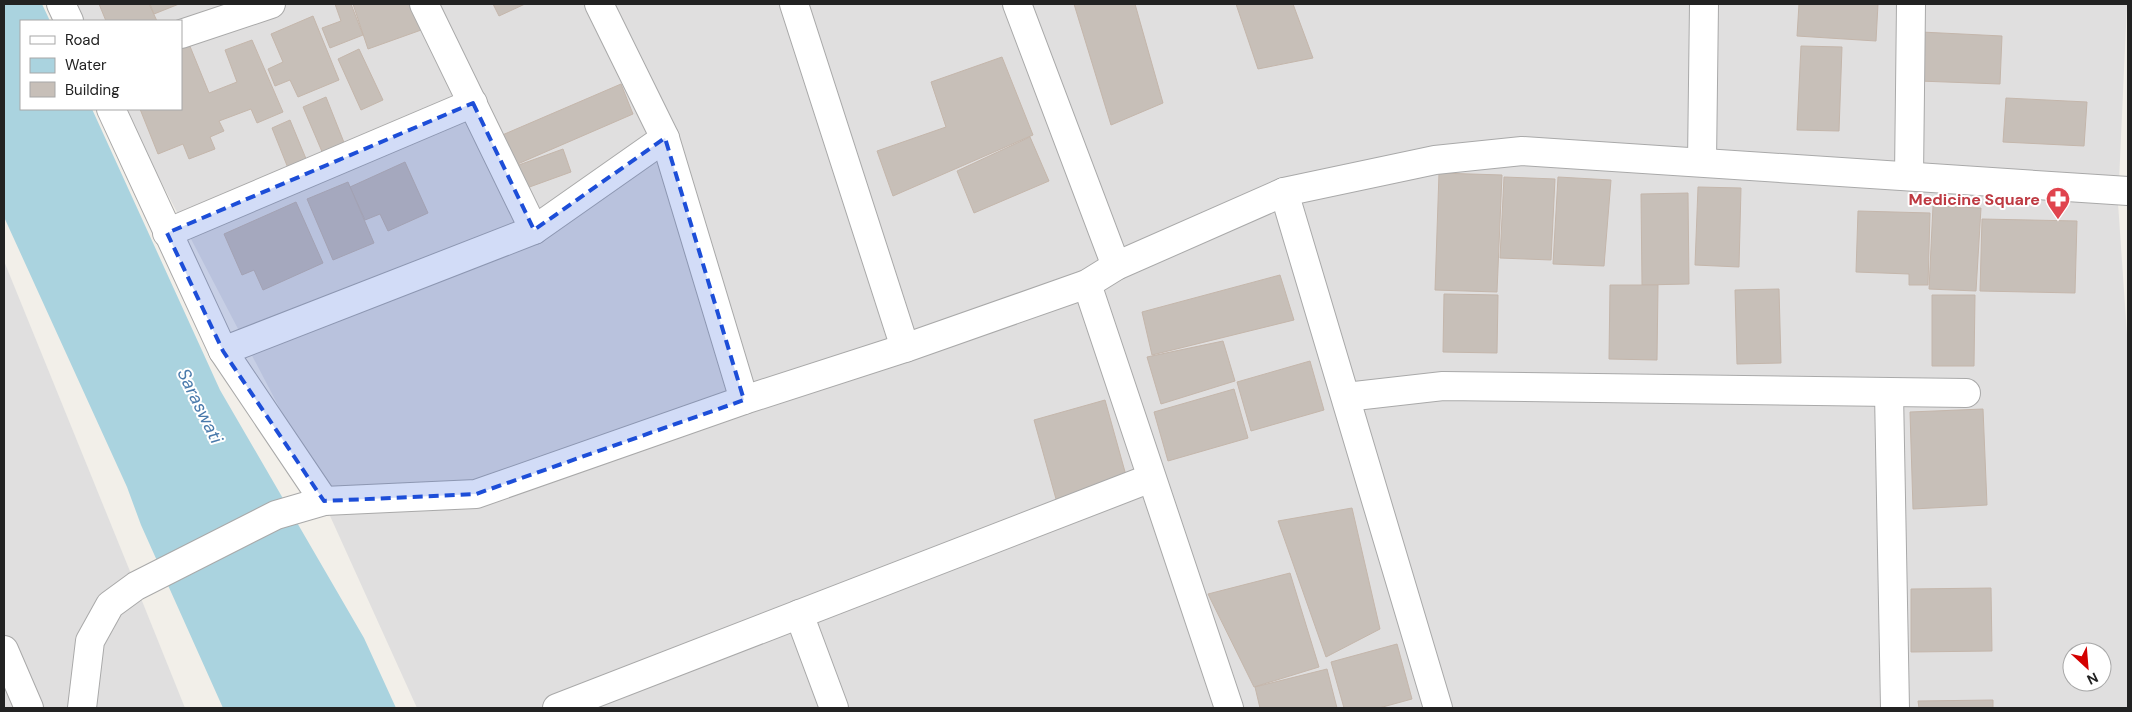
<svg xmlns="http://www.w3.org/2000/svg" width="2132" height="712" font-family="'DM Sans',sans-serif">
	<rect width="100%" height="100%" fill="#f2efe9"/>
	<!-- residential -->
	<g fill="#e0dfdf" fill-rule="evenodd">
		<path d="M 68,4 L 2127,4 L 2118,203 L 2128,349 L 2128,708 L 417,708 L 292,432 L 123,109 L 181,109 L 181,21 L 78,21 ZM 2072,652 L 2102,652 L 2102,682 L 2072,682 Z"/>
		<path d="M 4,261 L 136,586 L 185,708 L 4,708 Z"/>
	</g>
	<!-- water -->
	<path fill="#aad3df" d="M 4,4 L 42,4 L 50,21 L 21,21 L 21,109 L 92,109 L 220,390 L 364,638 L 396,708 L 223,708 L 141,525 L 127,487 L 4,217 Z"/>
	<!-- building -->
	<g fill="#c7bfb8" stroke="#c4b6ab">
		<path d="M 99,4 L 149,4 L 157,21 L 106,21 Z"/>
		<path d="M 150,4 L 179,4 L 154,14 Z"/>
		<path d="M 335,4 L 351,4 L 363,35 L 330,48 L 322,28 L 341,21 Z"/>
		<path d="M 353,4 L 415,4 L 424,29 L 368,49 Z"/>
		<path d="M 493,4 L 525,4 L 499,16 Z"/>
		<path d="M 1074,4 L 1135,4 L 1163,103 L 1111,125 Z"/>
		<path d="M 1236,4 L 1293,4 L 1313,58 L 1258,69 Z"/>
		<path d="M 1799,4 L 1878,4 L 1876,41 L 1797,36 Z"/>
		<path d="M 313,16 L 339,80 L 298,97 L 290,80 L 275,86 L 268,69 L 283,62 L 271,34 Z"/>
		<path d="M 1921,32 L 2002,36 L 2000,84 L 1919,81 Z"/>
		<path d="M 187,39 L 209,93 L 237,82 L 225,50 L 252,40 L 283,112 L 257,123 L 251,109 L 219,121 L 224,131 L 210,137 L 215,149 L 189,159 L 183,144 L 158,154 L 140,109 L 181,109 L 181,41 Z"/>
		<path d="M 1801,46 L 1842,47 L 1839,131 L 1797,130 Z"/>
		<path d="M 359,49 L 383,100 L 361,110 L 338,59 Z"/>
		<path d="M 1002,57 L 1033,135 L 893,196 L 877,151 L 946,127 L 931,82 Z"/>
		<path d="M 621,84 L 633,114 L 513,166 L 500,136 Z"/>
		<path d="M 326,97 L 345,145 L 323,154 L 303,107 Z"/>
		<path d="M 2006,98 L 2087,102 L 2084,146 L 2003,142 Z"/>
		<path d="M 290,120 L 309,166 L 290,173 L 272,128 Z"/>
		<path d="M 1030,137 L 1049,181 L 974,213 L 957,171 Z"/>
		<path d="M 563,149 L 571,172 L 524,189 L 516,166 Z"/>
		<path d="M 405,162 L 428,213 L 388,231 L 380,214 L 365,220 L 350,187 Z"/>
		<path d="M 1439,173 L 1502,175 L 1497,292 L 1435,290 Z"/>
		<path d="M 1504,177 L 1555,179 L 1551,260 L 1500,258 Z"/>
		<path d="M 1558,177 L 1611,180 L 1604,266 L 1553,264 Z"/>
		<path d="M 348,182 L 374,243 L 333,260 L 307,199 Z"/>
		<path d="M 1698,187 L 1741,188 L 1739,267 L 1695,265 Z"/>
		<path d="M 1688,193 L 1689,284 L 1642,285 L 1641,194 Z"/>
		<path d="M 296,202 L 323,263 L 263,290 L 254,270 L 242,275 L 224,234 Z"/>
		<path d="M 1933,206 L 1981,208 L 1976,291 L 1929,289 Z"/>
		<path d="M 1858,211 L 1930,213 L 1928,285 L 1909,285 L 1909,274 L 1856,272 Z"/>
		<path d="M 1982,219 L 2077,221 L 2075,293 L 1980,291 Z"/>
		<path d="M 1280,275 L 1294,320 L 1152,355 L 1142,312 Z"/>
		<path d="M 1610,285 L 1658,285 L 1657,360 L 1609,359 Z"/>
		<path d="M 1779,289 L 1781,363 L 1737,364 L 1735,290 Z"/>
		<path d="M 1444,294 L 1498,295 L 1497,353 L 1443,352 Z"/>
		<path d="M 1932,295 L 1975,295 L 1974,366 L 1932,366 Z"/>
		<path d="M 1223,341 L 1235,381 L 1161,404 L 1147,357 Z"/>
		<path d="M 1310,361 L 1324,410 L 1251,431 L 1237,382 Z"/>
		<path d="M 1234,389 L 1248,438 L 1168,461 L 1154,412 Z"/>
		<path d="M 1105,400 L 1127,479 L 1056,499 L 1034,420 Z"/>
		<path d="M 1983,409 L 1987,505 L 1913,509 L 1910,412 Z"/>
		<path d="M 1352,508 L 1380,629 L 1326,657 L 1278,521 Z"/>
		<path d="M 1290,573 L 1319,667 L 1254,687 L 1208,594 Z"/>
		<path d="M 1991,588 L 1992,651 L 1911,652 L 1911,589 Z"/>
		<path d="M 1397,644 L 1412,699 L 1379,708 L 1344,708 L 1331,662 Z"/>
		<path d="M 1327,669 L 1337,708 L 1260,708 L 1255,687 Z"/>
		<path d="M 1993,700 L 1993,708 L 1919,708 L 1918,701 Z"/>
	</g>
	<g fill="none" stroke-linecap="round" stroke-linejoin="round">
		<defs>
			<g id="minor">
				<path d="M 61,4 L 69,21"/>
				<path d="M 424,4 L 534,230"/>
				<path d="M 599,4 L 665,138 L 744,400"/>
				<path d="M 794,4 L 905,348"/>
				<path d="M 1017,4 L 1116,266"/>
				<path d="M 181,34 L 271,4"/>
				<path d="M 111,109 L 223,351 L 324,501"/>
				<path d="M 1702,162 L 1704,4"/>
				<path d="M 1909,176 L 1911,4"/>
				<path d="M 1284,192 L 1438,708"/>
				<path d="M 167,233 L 473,103"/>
				<path d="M 1087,284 L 1229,708"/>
				<path d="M 223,351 L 534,230 L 665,138"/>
				<path d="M 1889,393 L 1895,708"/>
				<path d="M 1346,397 L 1443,386 L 1966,393"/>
				<path d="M 799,614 L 834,708"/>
				<path d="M 4,650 L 29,708"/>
				<path d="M 82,708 L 90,641 L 110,605 L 136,586 L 276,515 L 324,501 L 476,494 L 744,400 L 905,348 L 1087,284 L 1116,266 L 1284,192 L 1435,160 L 1522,151 L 2128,191"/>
				<path d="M 557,708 L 1151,478"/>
			</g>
		</defs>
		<!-- minor casing -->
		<use href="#minor" stroke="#a9a9a9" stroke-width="30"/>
		<!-- minor -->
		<use href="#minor" stroke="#fff" stroke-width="28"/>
	</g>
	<!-- marked area -->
	<path fill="#1d4ed8" fill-opacity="0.2" stroke="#1d4ed8" stroke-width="4" stroke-dasharray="10 6" stroke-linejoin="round" d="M 473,103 L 534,230 L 665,138 L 744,400 L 476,494 L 324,501 L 223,351 L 167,233 Z"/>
	<!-- icons -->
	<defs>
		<symbol id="pharmacy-pin" viewBox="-11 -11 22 30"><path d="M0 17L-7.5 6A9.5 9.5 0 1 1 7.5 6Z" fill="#e0444e" stroke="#fff"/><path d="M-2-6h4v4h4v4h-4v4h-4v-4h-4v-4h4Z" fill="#fff"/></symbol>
	</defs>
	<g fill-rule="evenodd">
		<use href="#pharmacy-pin" x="2044" y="185" width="28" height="38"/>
	</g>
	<g text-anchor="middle" stroke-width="4" stroke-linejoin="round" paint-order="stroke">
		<!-- health labels -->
		<g font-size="16" font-weight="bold" fill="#be3a42" stroke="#fff" text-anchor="end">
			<text x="2040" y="205">Medicine Square</text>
		</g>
		<!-- water labels -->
		<g font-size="18" font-style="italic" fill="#4a7aab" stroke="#fff">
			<text transform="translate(200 406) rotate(64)" y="6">Saraswati</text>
		</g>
	</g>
	<!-- border -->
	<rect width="2132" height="712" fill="none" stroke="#222222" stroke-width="10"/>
	<!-- legend -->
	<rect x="20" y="20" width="162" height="90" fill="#ffffff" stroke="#a7a7a7"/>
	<rect x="30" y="36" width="25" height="8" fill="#ffffff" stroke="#a7a7a7"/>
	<text x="65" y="45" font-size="15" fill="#222222">Road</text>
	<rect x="30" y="58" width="25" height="15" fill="#aad3df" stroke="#a7a7a7"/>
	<text x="65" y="70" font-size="15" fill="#222222">Water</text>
	<rect x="30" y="82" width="25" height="15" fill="#c7bfb8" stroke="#a7a7a7"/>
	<text x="65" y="95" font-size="15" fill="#222222">Building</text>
	<!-- north arrow -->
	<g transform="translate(2087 667) rotate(154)"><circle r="24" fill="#ffffff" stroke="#a7a7a7"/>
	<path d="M0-4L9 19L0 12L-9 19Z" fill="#d40000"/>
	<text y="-8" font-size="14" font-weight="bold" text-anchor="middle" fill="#222222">N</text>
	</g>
</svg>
